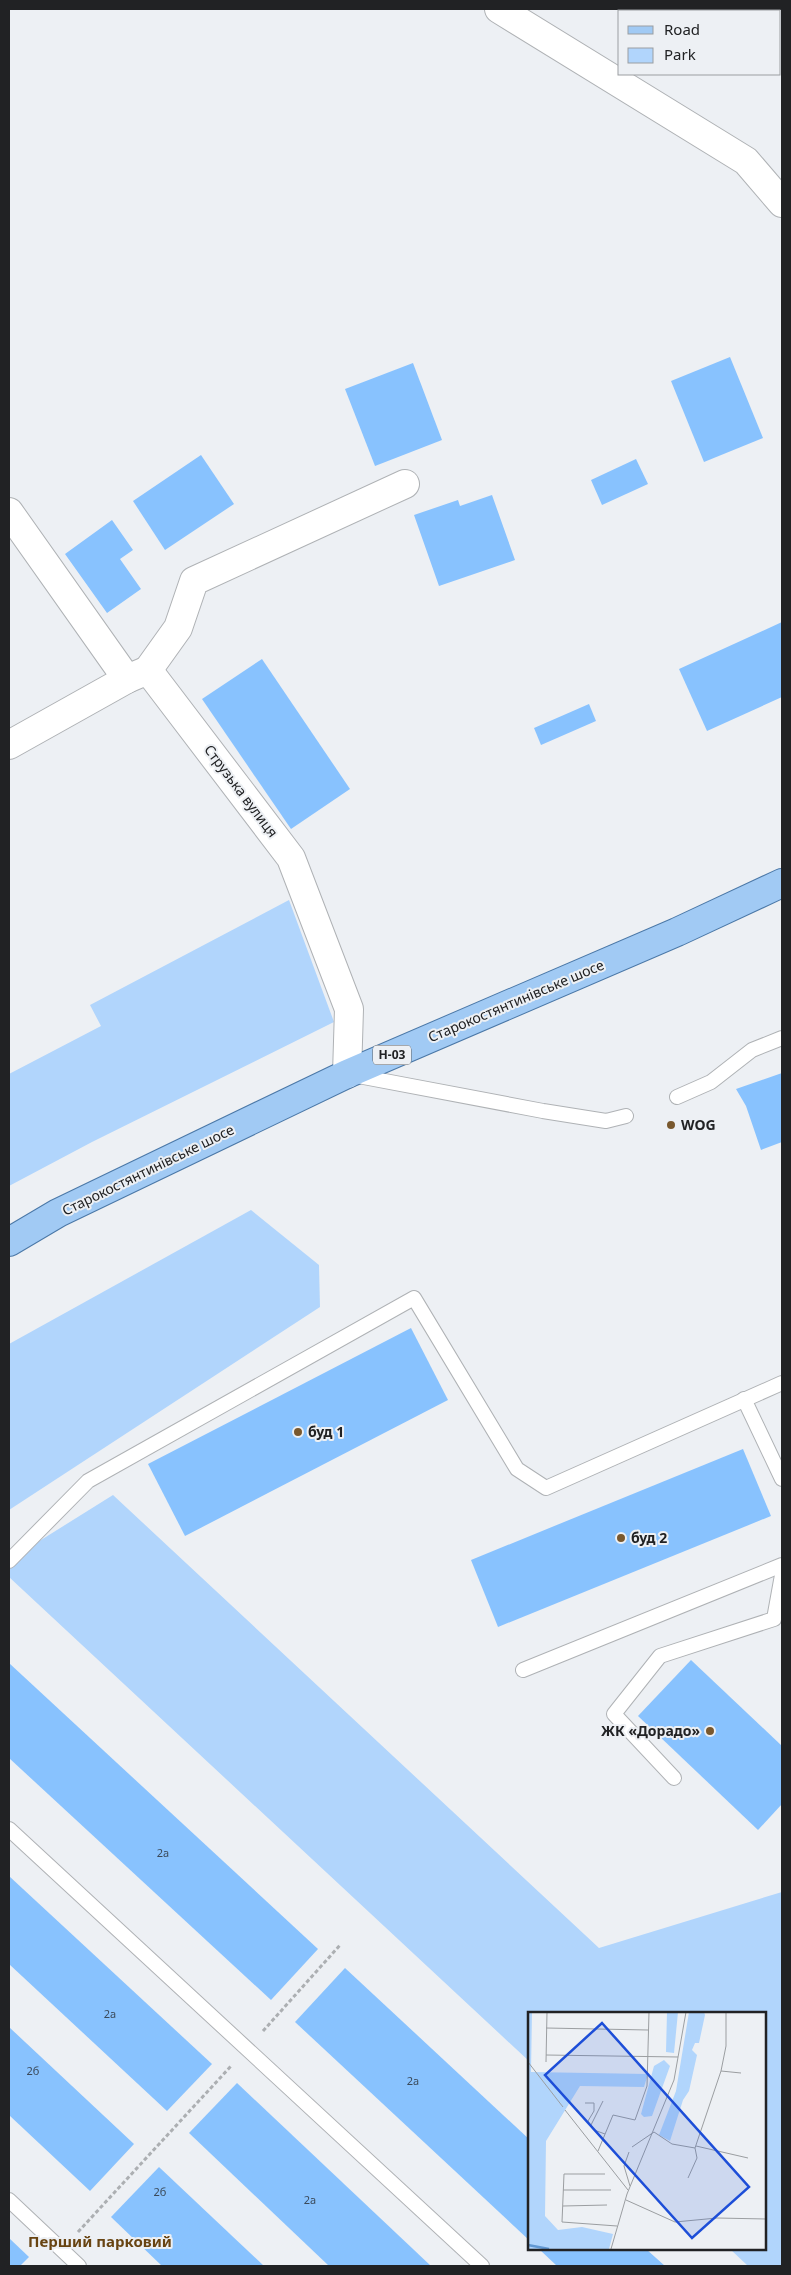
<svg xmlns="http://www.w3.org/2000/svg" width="791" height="2275" font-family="'Noto Sans',sans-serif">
	<rect width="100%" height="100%" fill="#edf0f4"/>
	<!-- green -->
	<g fill="#b1d5fc">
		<path d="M 289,900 L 334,1022 L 92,1142 L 9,1186 L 9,1074 L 101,1026 L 90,1005 Z"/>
		<path d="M 251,1210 L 319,1265 L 320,1307 L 9,1510 L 9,1344 Z"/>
		<path d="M 113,1495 L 599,1948 L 782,1892 L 782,2266 L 748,2266 L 730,2249 L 765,2249 L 765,2014 L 530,2014 L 530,2062 L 9,1577 L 9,1560 Z"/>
	</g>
	<!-- building -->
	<g fill="#88c2fe">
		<path d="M 730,357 L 763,438 L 704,462 L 671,381 Z"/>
		<path d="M 413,363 L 442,440 L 375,466 L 345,389 Z"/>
		<path d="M 201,455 L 234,504 L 165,550 L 133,501 Z"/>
		<path d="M 636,459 L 648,484 L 602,505 L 591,480 Z"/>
		<path d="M 492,495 L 515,560 L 439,586 L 414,515 L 458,500 L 460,506 Z"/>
		<path d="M 112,520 L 133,550 L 120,559 L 141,589 L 107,613 L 65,554 Z"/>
		<path d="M 782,622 L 782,697 L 707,731 L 679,669 Z"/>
		<path d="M 262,659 L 350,789 L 291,829 L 202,699 Z"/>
		<path d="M 589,704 L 596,721 L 541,745 L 534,728 Z"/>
		<path d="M 782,1073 L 782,1142 L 761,1150 L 746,1106 L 736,1089 Z"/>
		<path d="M 411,1328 L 448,1400 L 185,1536 L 148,1464 Z"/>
		<path d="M 743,1449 L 771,1516 L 498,1627 L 471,1560 Z"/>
		<path d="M 691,1660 L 782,1746 L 782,1804 L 758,1830 L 638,1716 Z"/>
		<path d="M 9,1663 L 318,1949 L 271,2000 L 9,1758 Z"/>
		<path d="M 9,1876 L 212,2064 L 167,2111 L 9,1964 Z"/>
		<path d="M 345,1968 L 530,2140 L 530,2241 L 295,2022 Z"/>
		<path d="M 9,2027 L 134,2144 L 90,2191 L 9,2115 Z"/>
		<path d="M 237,2083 L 431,2266 L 329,2266 L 189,2133 Z"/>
		<path d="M 159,2167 L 264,2266 L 162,2266 L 111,2217 Z"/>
		<path d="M 9,2238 L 29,2257 L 20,2266 L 9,2266 Z"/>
		<path d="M 539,2249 L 646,2249 L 665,2266 L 557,2266 Z"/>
	</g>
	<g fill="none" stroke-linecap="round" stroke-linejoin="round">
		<defs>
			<g id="lane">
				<path d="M 353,1075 L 543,1111 L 606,1121 L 626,1116"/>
				<path d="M 677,1097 L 711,1082 L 752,1050 L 782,1038"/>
				<path d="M 744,1399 L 782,1479"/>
				<path d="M 9,1561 L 88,1481 L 414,1298 L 517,1469 L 546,1488 L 782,1383"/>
				<path d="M 523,1670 L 782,1565"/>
				<path d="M 674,1778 L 614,1714 L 660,1656 L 774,1619 L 782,1575"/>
				<path d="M 9,1829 L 482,2266"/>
				<path d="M 9,2200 L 79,2266"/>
			</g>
			<g id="street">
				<path d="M 499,9 L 746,161 L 782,203"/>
				<path d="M 9,512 L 127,679"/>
				<path d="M 148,670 L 178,628 L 194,581 L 405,484"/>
				<path d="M 9,745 L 127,679 L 148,670 L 291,858 L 349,1009 L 347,1074"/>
			</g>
			<path id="primary" d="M 9,1242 L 58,1213 L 347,1074 L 677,932 L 782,883"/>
		</defs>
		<!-- lane casing -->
		<use href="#lane" stroke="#afb2b5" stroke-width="16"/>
		<!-- street casing -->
		<use href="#street" stroke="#afb2b5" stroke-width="30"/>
		<!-- primary casing -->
		<use href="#primary" stroke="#4b78a7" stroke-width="30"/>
		<!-- path -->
		<g stroke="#acafb2" stroke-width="3" stroke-dasharray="4 2.5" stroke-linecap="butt">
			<path d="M 263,2031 L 341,1944"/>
			<path d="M 78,2232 L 232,2065"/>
		</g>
		<!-- lane -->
		<use href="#lane" stroke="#fff" stroke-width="14"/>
		<!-- street -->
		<use href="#street" stroke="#fff" stroke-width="28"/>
		<!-- primary -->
		<use href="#primary" stroke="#a1caf4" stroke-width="28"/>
	</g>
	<!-- markers -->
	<g fill="#79582e" stroke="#edf0f4" stroke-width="2">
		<circle cx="671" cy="1125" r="5"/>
		<circle cx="298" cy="1432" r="5"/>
		<circle cx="621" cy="1538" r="5"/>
		<circle cx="710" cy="1731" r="5"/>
	</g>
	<g text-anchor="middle" stroke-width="4" stroke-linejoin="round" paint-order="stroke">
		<!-- number labels -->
		<g font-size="11" fill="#3b4a5a">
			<text x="163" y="1857">2а</text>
			<text x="110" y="2018">2а</text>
			<text x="33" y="2075">2б</text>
			<text x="413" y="2085">2а</text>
			<text x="160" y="2196">2б</text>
			<text x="310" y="2204">2а</text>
		</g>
		<!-- shield labels -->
		<rect fill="#edf0f4" stroke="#5e6062" stroke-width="1" x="373" y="1045.5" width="38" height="19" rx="4"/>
		<g font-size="12" font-weight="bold" fill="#212224">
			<text x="392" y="1059">Н-03</text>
		</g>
		<!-- street labels -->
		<g font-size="14" fill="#212224" stroke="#edf0f4">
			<text transform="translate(241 791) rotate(53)" y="5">Струзька вулиця</text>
			<text transform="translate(516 1001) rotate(-23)" y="5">Старокостянтинівське шосе</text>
			<text transform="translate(148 1170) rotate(-26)" y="5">Старокостянтинівське шосе</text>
		</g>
		<!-- poi labels -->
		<g font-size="14" font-weight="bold" fill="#212224" stroke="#edf0f4" text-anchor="start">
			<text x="681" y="1130">WOG</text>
			<text x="308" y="1437">буд 1</text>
			<text x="631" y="1543">буд 2</text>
			<text x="700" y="1736" text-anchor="end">ЖК «Дорадо»</text>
		</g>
		<!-- neighbourhood labels -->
		<g font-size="15" font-weight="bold" fill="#684412" stroke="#edf0f4">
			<text x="100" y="2247">Перший парковий</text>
		</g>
	</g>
	<!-- overview -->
	<g transform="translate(528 2012)">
		<rect width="238" height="238" fill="#edf0f4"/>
		<path d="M 0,0 L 4,0 L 3,60 L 120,62 L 116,75 L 52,74 L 18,129 L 17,204 L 30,218 L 54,215 L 85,222 L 81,237 L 0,237 ZM 139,0 L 150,0 L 146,41 L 138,40 ZM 161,0 L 176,0 L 177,3 L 171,31 L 167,31 L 164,38 L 169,43 L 161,79 L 155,88 L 142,129 L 131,123 L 148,79 ZM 136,48 L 142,54 L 124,104 L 116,105 L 113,102 L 126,54 Z" fill="#b1d5fc"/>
		<path fill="none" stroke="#6198d3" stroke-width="2.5" d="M 0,233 L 21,237"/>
		<path fill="none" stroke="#9b9ea1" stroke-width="1" d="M 18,16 L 120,18M 18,43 L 150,45M 0,50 L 35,95M 18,50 L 19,0M 193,59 L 213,61M 57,91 L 66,91 L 66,99 L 60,109 L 66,118 L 77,122M 37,98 L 100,178M 63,113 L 75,89M 168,134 L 220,146M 104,135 L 126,120 L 144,132 L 167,136 L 193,59 L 198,34 L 198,0M 70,139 L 85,103 L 107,108 L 119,74 L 121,0M 101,140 L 96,154 L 102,174M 77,162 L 36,162 L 34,210 L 89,214M 160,166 L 169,146 L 167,136M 35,178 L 83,178M 98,188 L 147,210 L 189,206 L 238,207M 35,194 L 79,193M 83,237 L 99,182 L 146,68 L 158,0"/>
		<path fill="#1d4ed8" fill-opacity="0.15" stroke="#1d4ed8" stroke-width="2.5" d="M 74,11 L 221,175 L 164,226 L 17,63 Z"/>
		<rect width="238" height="238" fill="none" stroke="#212224" stroke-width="2.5"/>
	</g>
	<!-- border -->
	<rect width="791" height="2275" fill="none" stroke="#212224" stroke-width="20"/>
	<!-- legend -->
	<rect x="618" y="10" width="162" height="65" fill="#edf0f4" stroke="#9b9ea1"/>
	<rect x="628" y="26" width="25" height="8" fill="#a1caf4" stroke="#9b9ea1"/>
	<text x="664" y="35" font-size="15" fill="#212224">Road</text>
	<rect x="628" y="48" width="25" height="15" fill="#b1d5fc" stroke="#9b9ea1"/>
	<text x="664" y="60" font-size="15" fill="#212224">Park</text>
</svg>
